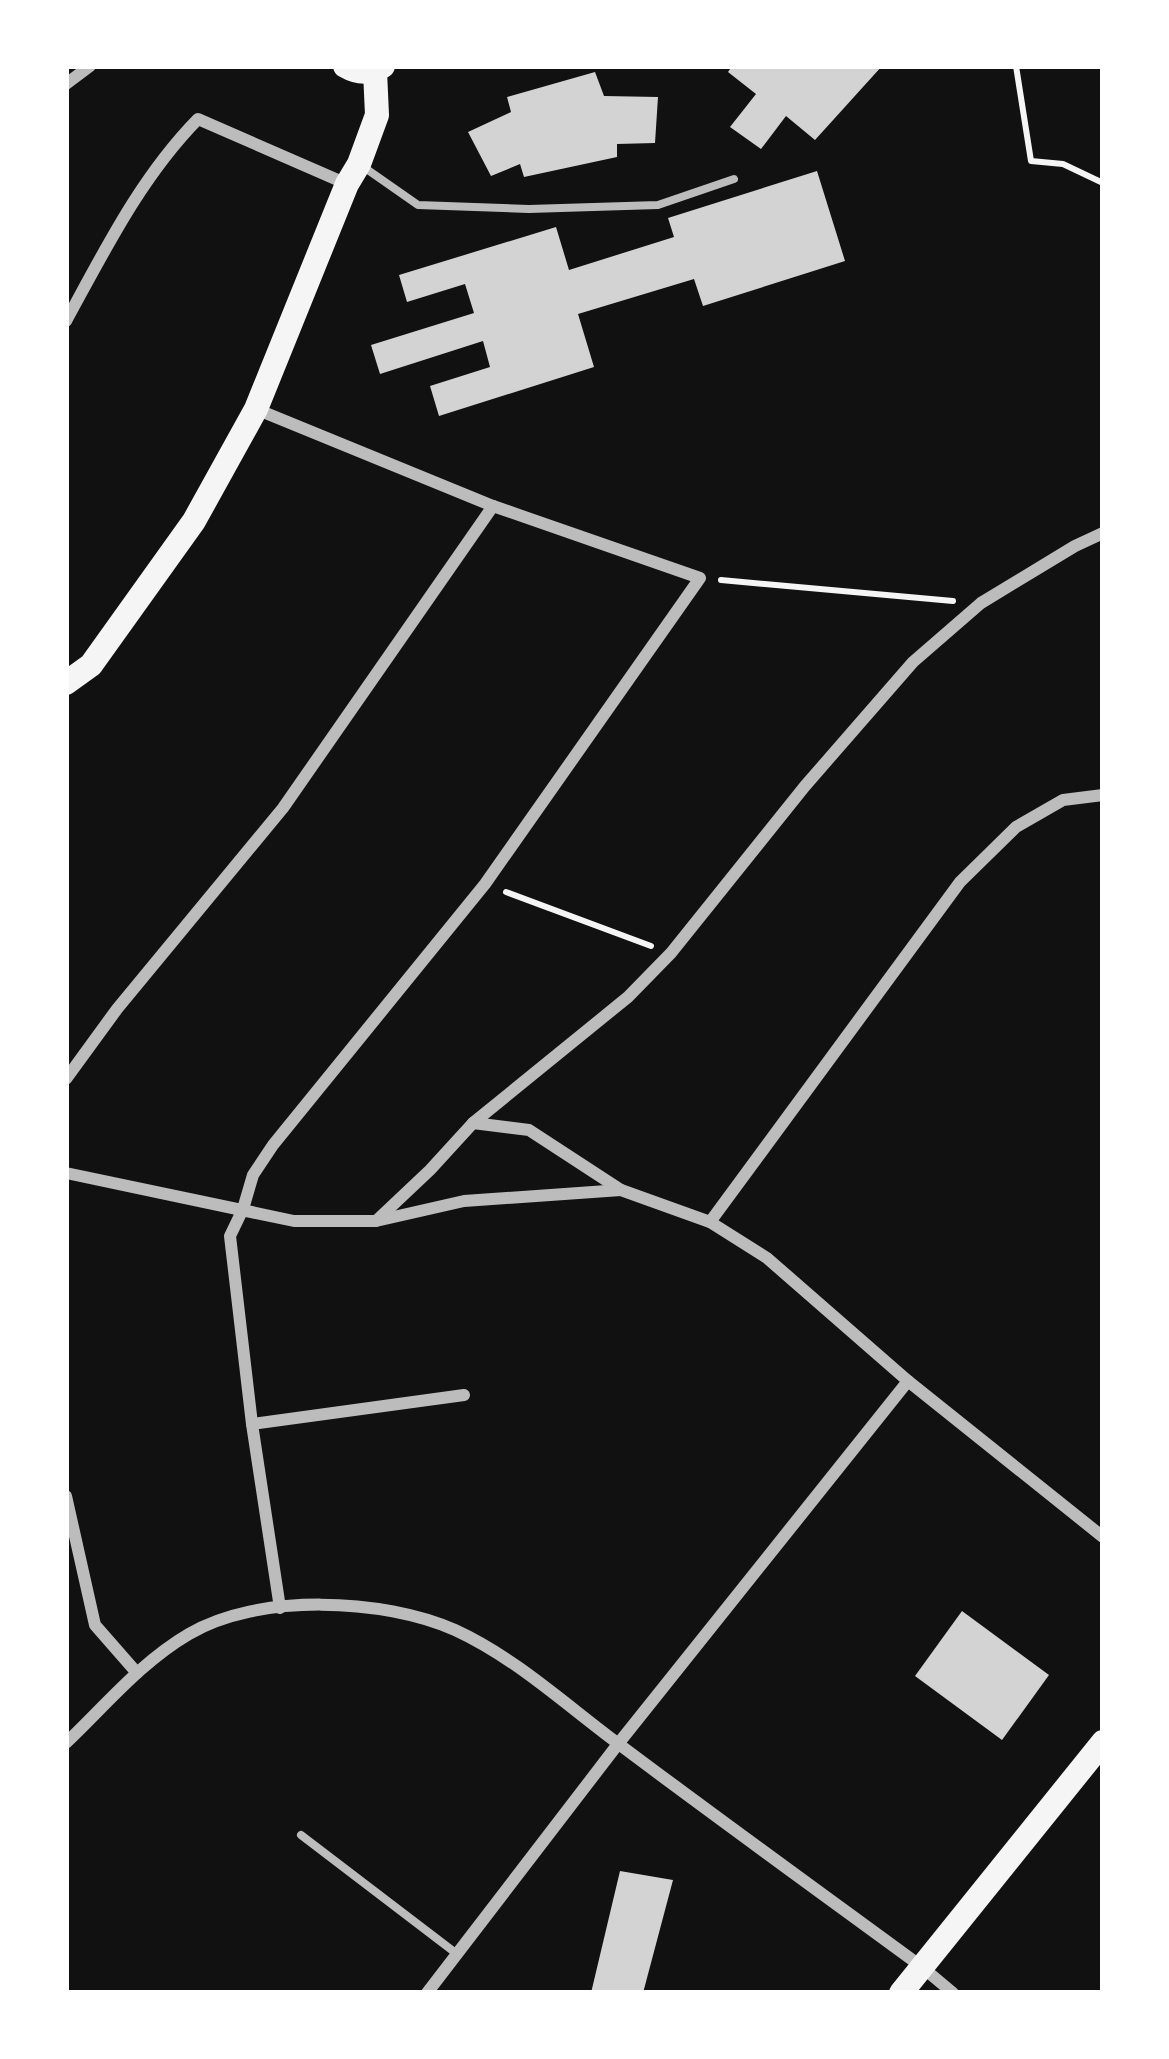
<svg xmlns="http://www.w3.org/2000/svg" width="1169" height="2059" font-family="'Playfair Display',serif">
	<rect width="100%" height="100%" fill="#111"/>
	<!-- building -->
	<g fill="#d3d3d3">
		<path d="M 732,66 L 882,66 L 815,140 L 786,116 L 761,149 L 730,127 L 756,94 L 728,72 Z"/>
		<path d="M 595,72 L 604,96 L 658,97 L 655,143 L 617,144 L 617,157 L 524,177 L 520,164 L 491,176 L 468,132 L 511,112 L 507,97 Z"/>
		<path d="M 817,171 L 845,261 L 703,306 L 694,279 L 578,314 L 594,367 L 439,416 L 430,386 L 490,367 L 483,341 L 380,374 L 371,345 L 474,313 L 465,284 L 407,302 L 399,275 L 556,227 L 569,270 L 674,237 L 668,218 Z"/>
		<path d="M 962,1611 L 1049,1675 L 1002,1740 L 915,1676 Z"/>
		<path d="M 620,1871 L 673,1880 L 643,1993 L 591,1993 Z"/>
	</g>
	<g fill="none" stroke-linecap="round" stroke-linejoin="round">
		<!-- path -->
		<g stroke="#f5f5f5" stroke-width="6">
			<path d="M 1016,66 L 1031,161 L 1063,164 L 1103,183"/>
			<path d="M 1103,199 L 1103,202"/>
			<path d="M 721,580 L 953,601"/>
			<path d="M 506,892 L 651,946"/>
		</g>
		<!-- service -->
		<g stroke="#bcbcbc" stroke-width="8">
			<path d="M 365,168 L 418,205 L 529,209 L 658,205 L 734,179"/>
			<path d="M 301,1835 L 457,1954"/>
		</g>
		<!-- minor -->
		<g stroke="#bcbcbc" stroke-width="12">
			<path d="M 66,84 L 90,66"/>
			<path d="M 66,321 C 105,250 141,177 198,119 L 347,184"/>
			<path d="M 256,409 L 493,506 L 700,578 L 485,884 L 273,1145 L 253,1175 L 243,1209 L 230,1236 L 252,1424 L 280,1608"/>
			<path d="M 66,1079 L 117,1009 L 283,808 L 493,506"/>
			<path d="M 473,1123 L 529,1130 L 621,1190 L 710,1222 L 767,1258 L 908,1381 L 1103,1537"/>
			<path d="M 66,1173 L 294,1221 L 376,1221 L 464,1201 L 621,1190"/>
			<path d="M 376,1221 L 430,1170 L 473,1123 L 628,997 L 671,953 L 805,786 L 913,662 L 981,603 L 1075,546 L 1103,533"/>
			<path d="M 710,1222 L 960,882 L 1016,827 L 1063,800 L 1103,795"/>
			<path d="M 252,1424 L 464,1395"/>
			<path d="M 66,1496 L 95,1625 L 137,1673"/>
			<path d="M 66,1743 C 105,1706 141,1662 189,1634 C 258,1593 383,1598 455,1630 C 516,1658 567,1706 620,1745 C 720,1820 821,1893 922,1967 L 953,1993"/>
			<path d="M 427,1993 L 618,1744 L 908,1381"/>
		</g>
		<!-- secondary -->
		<g stroke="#f5f5f5" stroke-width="24">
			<path d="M 345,66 C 357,73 370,74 383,66"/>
			<path d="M 66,683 L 91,665 L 194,521 L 256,409 L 347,184 L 359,164 L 377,115 L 375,71"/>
			<path d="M 901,1993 L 1103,1742"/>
		</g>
	</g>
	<!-- border -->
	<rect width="1169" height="2059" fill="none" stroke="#ffffff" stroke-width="138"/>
</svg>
